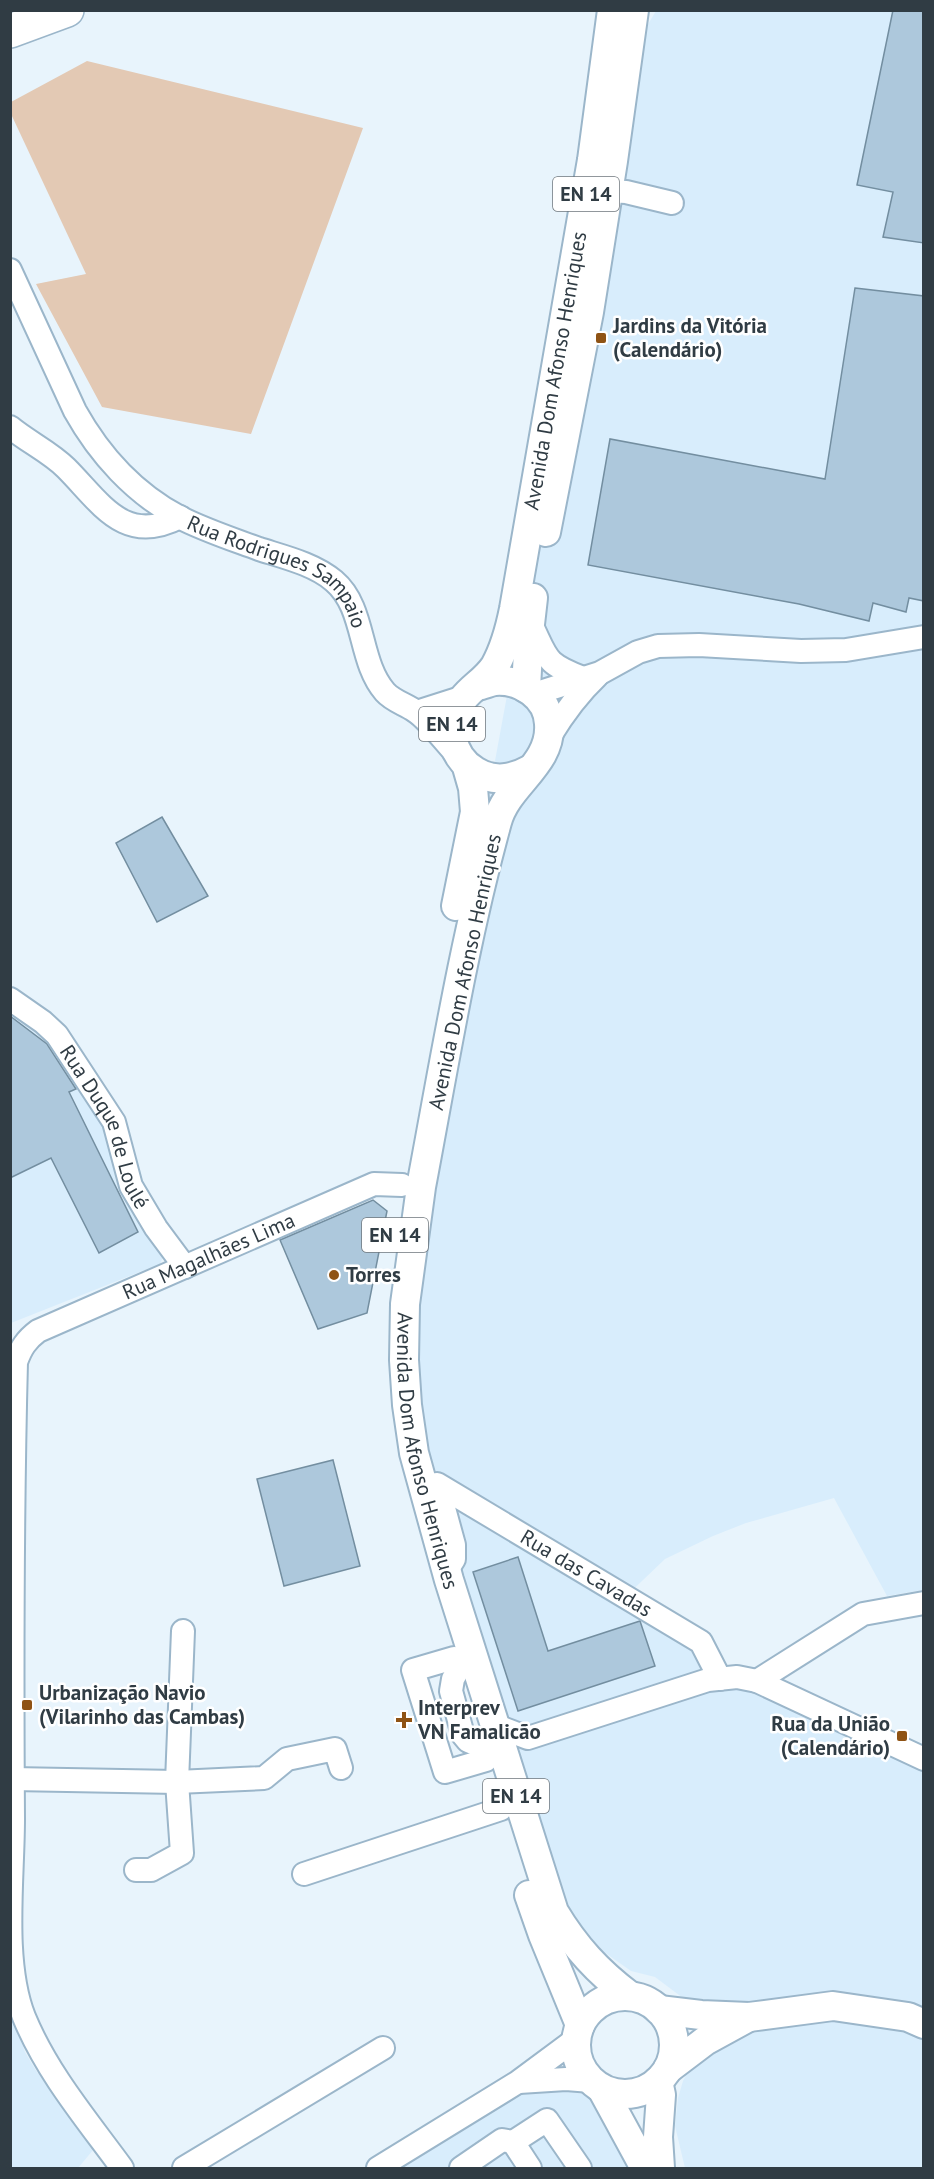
<svg xmlns="http://www.w3.org/2000/svg" width="934" height="2179" font-family="'PT Sans',sans-serif">
	<rect width="100%" height="100%" fill="#e8f4fc"/>
	<!-- built -->
	<g fill="#d8edfc">
		<path d="M 656,11 L 923,11 L 923,1590 L 887,1596 L 834,1498 L 746,1523 L 713,1536 L 665,1559 L 620,1602 L 710,1664 L 759,1694 L 923,1772 L 923,2168 L 685,2168 L 675,2126 L 678,2098 L 683,2081 L 693,2062 L 707,2048 L 687,2001 L 655,1977 L 631,1971 L 591,1943 L 574,1925 L 403,1443 L 443,1044 L 547,478 L 641,36 Z"/>
		<path d="M 11,1005 L 44,1028 L 109,1127 L 137,1210 L 163,1257 L 160,1264 L 11,1323 Z"/>
		<path d="M 10,2012 L 25,2052 L 35,2069 L 93,2150 L 78,2168 L 11,2168 Z"/>
		<path d="M 534,2086 L 583,2089 L 591,2094 L 634,2168 L 397,2168 Z"/>
	</g>
	<!-- green -->
	<path fill="#e3c9b4" d="M 87,61 L 363,128 L 251,434 L 102,407 L 36,284 L 86,274 L 11,114 L 11,102 Z"/>
	<!-- building -->
	<g fill="#adc8dc" stroke="#738ea0" stroke-width="1.5">
		<path d="M 893,10 L 924,10 L 924,243 L 883,237 L 893,192 L 857,185 Z"/>
		<path d="M 855,288 L 924,296 L 924,601 L 909,598 L 906,612 L 873,603 L 869,621 L 799,604 L 588,565 L 610,439 L 825,479 Z"/>
		<path d="M 162,817 L 208,896 L 157,922 L 116,843 Z"/>
		<path d="M 10,1016 L 47,1044 L 76,1089 L 69,1092 L 138,1232 L 99,1253 L 51,1158 L 10,1178 Z"/>
		<path d="M 373,1200 L 387,1211 L 367,1313 L 318,1329 L 280,1240 Z"/>
		<path d="M 333,1460 L 360,1566 L 284,1586 L 257,1479 Z"/>
		<path d="M 518,1557 L 548,1651 L 640,1621 L 655,1666 L 518,1711 L 473,1572 Z"/>
	</g>
	<g fill="none" stroke-linecap="round" stroke-linejoin="round">
		<defs>
			<g id="minor">
				<path d="M 608,191 L 626,192 L 672,203"/>
				<path id="s1" d="M 10,270 L 75,411 C 99,454 134,493 179,517 C 204,530 232,539 259,549 C 284,557 314,564 334,581 C 366,608 358,661 385,692 C 393,701 405,704 415,711 C 429,720 447,745 459,757"/>
				<path d="M 10,427 C 28,442 50,452 66,468 C 101,503 124,546 180,517"/>
				<path d="M 530,622 C 548,658 543,663 583,678"/>
				<path d="M 534,694 L 600,673 L 638,652 L 658,646 L 699,645 L 801,651 L 846,650 L 924,637"/>
				<path d="M 417,712 L 464,697"/>
				<path d="M 550,736 C 564,713 578,694 597,676"/>
				<path id="s2" d="M 10,999 L 43,1022 L 57,1035 L 114,1122 L 131,1186 L 156,1228 L 185,1267"/>
				<path id="s3" d="M 437,1484 L 701,1642 L 720,1679"/>
				<path d="M 423,1486 L 442,1501 L 454,1545 L 454,1559 L 447,1570"/>
				<path d="M 454,1658 L 413,1670 L 445,1772 L 486,1760"/>
				<path d="M 458,1670 L 453,1679 L 451,1691 L 463,1735 L 468,1741 L 482,1747"/>
				<path d="M 757,1681 L 863,1614 L 924,1603"/>
				<path d="M 494,1725 L 528,1738 L 708,1680 L 737,1677 L 757,1681 L 924,1759"/>
				<path d="M 12,1779 L 177,1782 L 264,1778 L 287,1759 L 335,1749 L 341,1768"/>
				<path d="M 136,1870 L 151,1870 L 182,1853 L 177,1782 L 183,1631"/>
				<path d="M 304,1874 L 501,1809"/>
				<path d="M 519,2082 L 566,2079 L 591,2081"/>
				<path id="s4" d="M 122,2168 C 87,2120 47,2073 24,2017 C 2,1961 13,1879 13,1819 C 12,1667 12,1515 16,1362 C 21,1348 26,1340 38,1331 L 374,1184 L 402,1185"/>
				<path d="M 184,2168 L 383,2048"/>
				<path d="M 378,2168 L 518,2082 L 576,2039"/>
				<path d="M 461,2168 L 502,2140 L 513,2142"/>
				<path d="M 530,2168 L 513,2142 L 547,2120 L 580,2168"/>
			</g>
			<g id="major">
				<path d="M 546,532 L 589,312 L 613,161 L 634,10"/>
				<path id="s5" d="M 477,686 C 483,685 489,682 495,681 C 521,679 548,697 549,724 C 552,765 507,784 497,822 C 464,941 444,1065 421,1187 L 405,1304 L 404,1360 L 407,1405 L 414,1453 L 449,1580 L 554,1912 C 575,1947 598,1972 630,1996"/>
				<path d="M 526,688 L 529,633 L 533,598"/>
				<path id="s6" d="M 531,769 C 513,779 494,783 475,771 C 450,756 444,722 463,699 C 472,687 486,680 495,666 C 505,648 510,629 514,609 L 592,160 L 612,10"/>
				<path d="M 456,906 L 475,812 L 473,788 L 467,767"/>
				<path d="M 529,1895 L 543,1935 L 580,2025"/>
				<circle cx="625" cy="2045" r="49"/>
				<path d="M 659,2010 L 701,2015 L 749,2017 L 833,2006 L 908,2017 L 924,2024"/>
				<path d="M 668,2069 L 705,2041 L 747,2018"/>
				<path d="M 658,2081 L 661,2095 L 658,2137 L 660,2168"/>
				<path d="M 602,2089 L 645,2168"/>
			</g>
			<path id="highway" d="M 10,31 L 67,10"/>
		</defs>
		<!-- minor casing -->
		<use href="#minor" stroke="#9bb6ca" stroke-width="26"/>
		<!-- major casing -->
		<use href="#major" stroke="#9bb6ca" stroke-width="32"/>
		<!-- highway casing -->
		<use href="#highway" stroke="#9bb6ca" stroke-width="36"/>
		<!-- minor -->
		<use href="#minor" stroke="#fff" stroke-width="22"/>
		<!-- major -->
		<use href="#major" stroke="#fff" stroke-width="28"/>
		<!-- highway -->
		<use href="#highway" stroke="#fff" stroke-width="33"/>
	</g>
	<!-- markers -->
	<g fill="#8f5314" stroke="#fff" stroke-width="2">
		<rect x="595" y="332" width="12" height="12" rx="3"/>
		<circle cx="334" cy="1275" r="6"/>
		<rect x="21" y="1699" width="12" height="12" rx="3"/>
		<path d="M401 1711h6v6h6v6h-6v6h-6v-6h-6v-6h6z"/>
		<rect x="896" y="1730" width="12" height="12" rx="3"/>
	</g>
	<g text-anchor="middle" stroke-width="5" stroke-linejoin="round" paint-order="stroke">
		<!-- shield labels -->
		<g fill="#fff" stroke="#6e767c" stroke-width="1.5">
			<rect x="553" y="177" width="66" height="34" rx="4.5"/>
			<rect x="419" y="707" width="66" height="34" rx="4.5"/>
			<rect x="362" y="1218" width="66" height="34" rx="4.5"/>
			<rect x="483" y="1779" width="66" height="34" rx="4.5"/>
		</g>
		<g font-size="20" font-weight="bold" fill="#303c44">
			<text x="586" y="201">EN 14</text>
			<text x="452" y="731">EN 14</text>
			<text x="395" y="1242">EN 14</text>
			<text x="516" y="1803">EN 14</text>
		</g>
		<!-- poi labels -->
		<g font-size="21" font-weight="bold" fill="#303c44" stroke="#fff" text-anchor="start">
			<text x="613" y="333">Jardins da Vitória<tspan x="613" dy="24">(Calendário)</tspan></text>
			<text x="346" y="1282">Torres</text>
			<text x="39" y="1700">Urbanização Navio<tspan x="39" dy="24">(Vilarinho das Cambas)</tspan></text>
			<text x="418" y="1715">Interprev<tspan x="418" dy="24">VN Famalicão</tspan></text>
			<text x="890" y="1731" text-anchor="end">Rua da União<tspan x="890" dy="24">(Calendário)</tspan></text>
		</g>
		<!-- street labels -->
		<g font-size="21" fill="#303c44" stroke="#fff">
			<text dy="7" stroke="none"><textPath href="#s6" startOffset="490">Avenida Dom Afonso Henriques</textPath></text>
			<text dy="7" stroke="none"><textPath href="#s1" startOffset="422">Rua Rodrigues Sampaio</textPath></text>
			<text transform="translate(465 972) rotate(-78)" y="7">Avenida Dom Afonso Henriques</text>
			<text dy="7" stroke="none"><textPath href="#s2" startOffset="164">Rua Duque de Loulé</textPath></text>
			<text dy="7" stroke="none"><textPath href="#s4" startOffset="1062">Rua Magalhães Lima</textPath></text>
			<text dy="7" stroke="none"><textPath href="#s5" startOffset="849">Avenida Dom Afonso Henriques</textPath></text>
			<text dy="7" stroke="none"><textPath href="#s3" startOffset="174">Rua das Cavadas</textPath></text>
		</g>
	</g>
	<!-- border -->
	<rect width="934" height="2179" fill="none" stroke="#303c44" stroke-width="24"/>
</svg>
